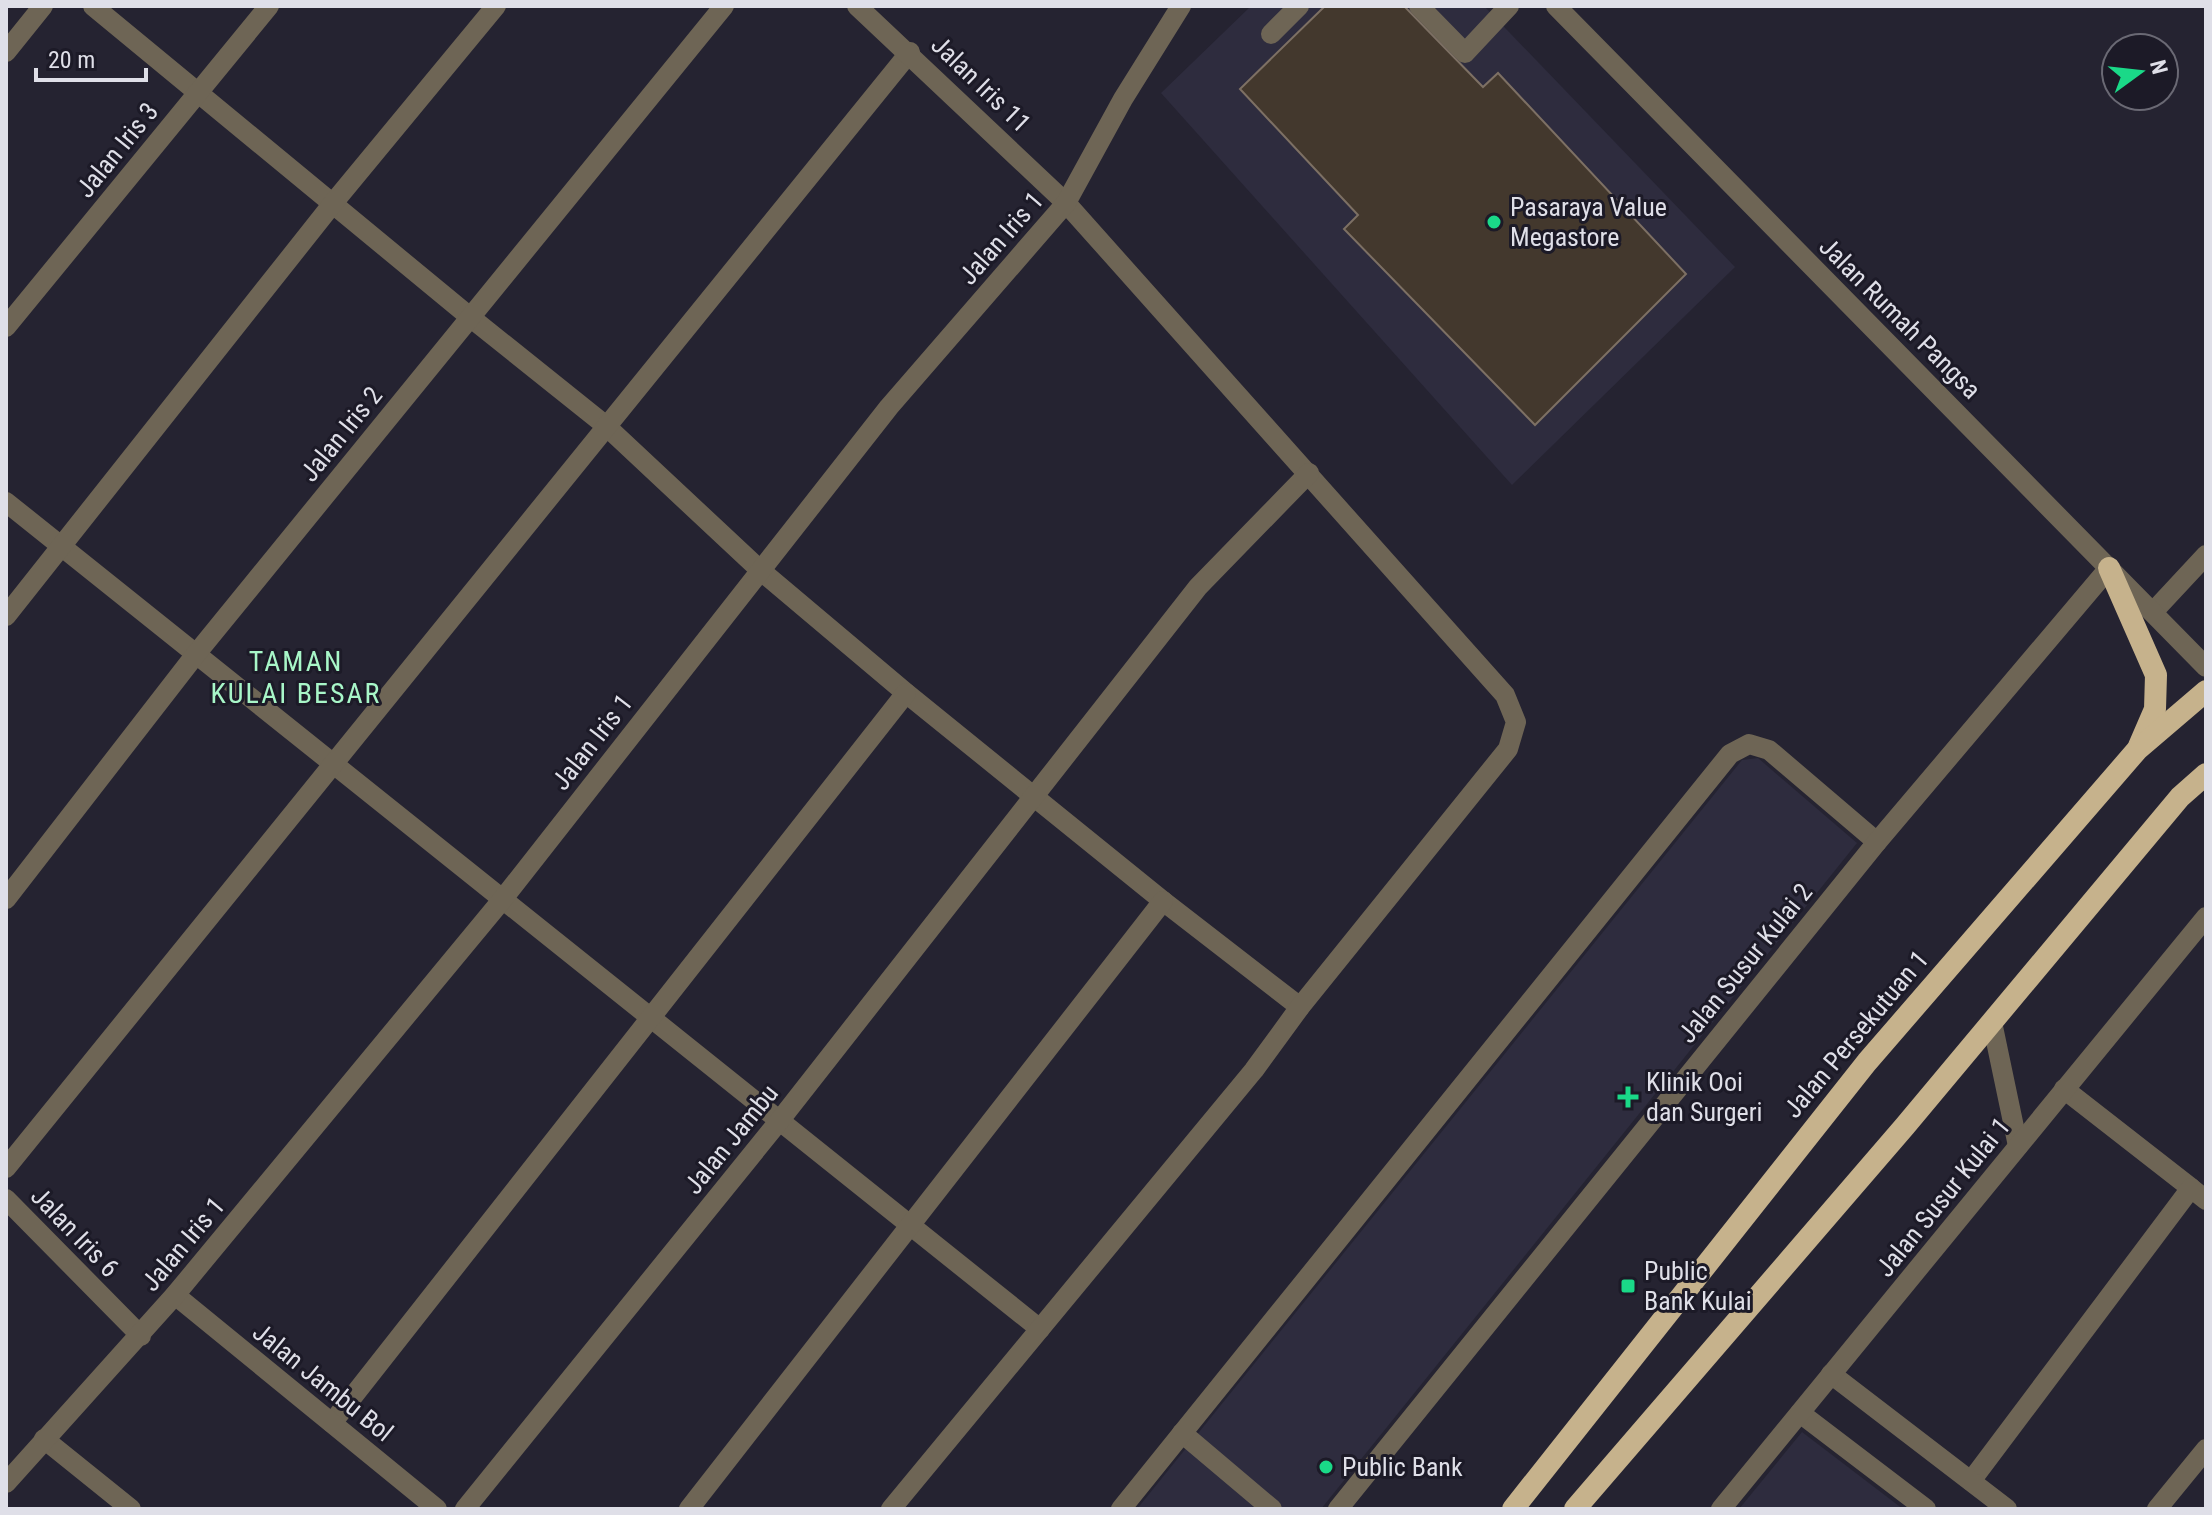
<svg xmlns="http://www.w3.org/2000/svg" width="2212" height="1515" font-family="'Roboto Condensed',sans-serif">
	<rect width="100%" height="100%" fill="#252331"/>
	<!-- built -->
	<g fill="#2e2c3e">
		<path d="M 1251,6 L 1484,6 L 1735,267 L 1512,485 L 1161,93 Z"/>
		<path d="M 1758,758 L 1857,843 L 1321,1509 L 1137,1509 L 1742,760 Z"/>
		<path d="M 1802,1432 L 1903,1509 L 1739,1509 Z"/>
	</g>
	<!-- building -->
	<path fill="#43382d" stroke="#7d7064" stroke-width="2" d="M 1325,6 L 1404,6 L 1483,87 L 1498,73 L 1686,274 L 1535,425 L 1344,229 L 1358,215 L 1240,89 Z"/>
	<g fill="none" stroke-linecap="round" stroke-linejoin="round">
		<!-- service -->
		<g stroke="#6e6555" stroke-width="20">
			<path d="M 93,6 L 470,317 L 605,425 L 760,570 L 906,693 L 1163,901 L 1300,1007"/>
			<path d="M 1419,6 L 1465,53 L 1509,6"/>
			<path d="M 1271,34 L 1299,6"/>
			<path d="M 6,52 L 43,6"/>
			<path d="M 6,502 L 1040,1329"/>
			<path d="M 2153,612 L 2206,555"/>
			<path d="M 6,616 L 334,202 L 496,6"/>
			<path d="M 2064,1089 L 2191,1188"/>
			<path d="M 6,1168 L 910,52"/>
			<path d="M 332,1423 L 906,693"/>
			<path d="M 1182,1433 L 1272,1509"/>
			<path d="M 44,1439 L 131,1509"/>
			<path d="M 1971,1481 L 2191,1188 L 2206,1200"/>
			<path d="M 689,1509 L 1163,901"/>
		</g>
		<!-- minor -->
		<g stroke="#6e6555" stroke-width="20">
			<path d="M 857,6 L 1066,203 L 1505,695 L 1516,722 L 1508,749 L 1300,1007 L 1254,1070 L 891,1509"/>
			<path d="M 6,327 L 269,6"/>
			<path d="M 6,899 L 196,654 L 724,6"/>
			<path d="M 1992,1022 L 2018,1146"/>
			<path d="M 6,1199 L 141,1336"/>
			<path d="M 175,1295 L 437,1509"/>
			<path d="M 1831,1374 L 2007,1509"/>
			<path d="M 1800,1413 L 1926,1509"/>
			<path d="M 465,1509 L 780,1120 L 1198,587 L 1309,473"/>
			<path d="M 1121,1509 L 1730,754 L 1749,744 L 1769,750 L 1877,842"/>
			<path d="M 1338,1509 L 1877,842 L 2109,568"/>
			<path d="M 1721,1509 L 2206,917"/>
			<path d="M 2157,1509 L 2206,1449"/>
		</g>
		<!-- tertiary -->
		<g stroke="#6e6555" stroke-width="20">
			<path d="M 1556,6 L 2206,667"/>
			<path d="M 6,1483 L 175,1295 L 502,900 L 889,407 L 1066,203 L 1123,99 L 1181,6"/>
		</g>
		<!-- trunk -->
		<g stroke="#c6b28c" stroke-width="22">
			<path d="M 2109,568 L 2156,675 L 2155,709 L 2139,746"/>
			<path d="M 1513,1509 L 1867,1062 L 2137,750 L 2206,691"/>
			<path d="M 1575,1509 L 1905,1126 L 2180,797 L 2206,774"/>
		</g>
	</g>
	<!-- markers -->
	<g fill="#1ad988" stroke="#1c1a27" stroke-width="3">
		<circle cx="1494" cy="222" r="8"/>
		<path d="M1624 1085h8v8h8v8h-8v8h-8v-8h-8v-8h8z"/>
		<rect x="1620" y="1278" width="16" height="16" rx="4"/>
		<circle cx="1326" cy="1467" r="8"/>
	</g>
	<g text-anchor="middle" stroke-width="6" stroke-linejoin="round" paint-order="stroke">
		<!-- street labels -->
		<g font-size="26" fill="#dfdfe8" stroke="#1c1a27">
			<text transform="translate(981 84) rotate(44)" y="9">Jalan Iris 11</text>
			<text transform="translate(117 150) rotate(-51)" y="9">Jalan Iris 3</text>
			<text transform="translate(1001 238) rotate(-49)" y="9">Jalan Iris 1</text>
			<text transform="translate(1900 318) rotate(45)" y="9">Jalan Rumah Pangsa</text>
			<text transform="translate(341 434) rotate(-51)" y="9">Jalan Iris 2</text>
			<text transform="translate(592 742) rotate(-52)" y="9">Jalan Iris 1</text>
			<text transform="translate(1745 963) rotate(-51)" y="9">Jalan Susur Kulai 2</text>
			<text transform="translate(1856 1034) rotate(-50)" y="9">Jalan Persekutuan 1</text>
			<text transform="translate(731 1139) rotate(-51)" y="9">Jalan Jambu</text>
			<text transform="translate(1943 1197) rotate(-51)" y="9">Jalan Susur Kulai 1</text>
			<text transform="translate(75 1232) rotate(46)" y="9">Jalan Iris 6</text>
			<text transform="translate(183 1244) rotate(-50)" y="9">Jalan Iris 1</text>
			<text transform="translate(323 1382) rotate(39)" y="9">Jalan Jambu Bol</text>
		</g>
		<!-- poi labels -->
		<g font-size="26" fill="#dfdfe8" stroke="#1c1a27" text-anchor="start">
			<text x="1510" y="216">Pasaraya Value<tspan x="1510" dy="30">Megastore</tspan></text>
			<text x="1646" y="1091">Klinik Ooi<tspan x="1646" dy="30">dan Surgeri</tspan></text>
			<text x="1644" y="1280">Public<tspan x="1644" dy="30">Bank Kulai</tspan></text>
			<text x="1342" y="1476">Public Bank</text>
		</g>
		<!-- neighbourhood labels -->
		<g font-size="28" letter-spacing="2" fill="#a8f6c8" stroke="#1c1a27">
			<text x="296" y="671">TAMAN<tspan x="296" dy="32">KULAI BESAR</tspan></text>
		</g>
	</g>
	<!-- border -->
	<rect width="2212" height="1515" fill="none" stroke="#dfdfe8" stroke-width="16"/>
	<!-- north arrow -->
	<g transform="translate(2140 72) rotate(75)"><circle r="38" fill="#1c1a27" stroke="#6a6974" stroke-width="2"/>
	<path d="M0-6L14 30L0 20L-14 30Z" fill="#1ad988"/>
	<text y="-12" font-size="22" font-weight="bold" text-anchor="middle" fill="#dfdfe8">N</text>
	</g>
	<!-- scale -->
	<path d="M36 68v12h110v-12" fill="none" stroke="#dfdfe8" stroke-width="4"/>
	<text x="48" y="68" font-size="24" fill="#dfdfe8" stroke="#1c1a27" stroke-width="6" paint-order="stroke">20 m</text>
</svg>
